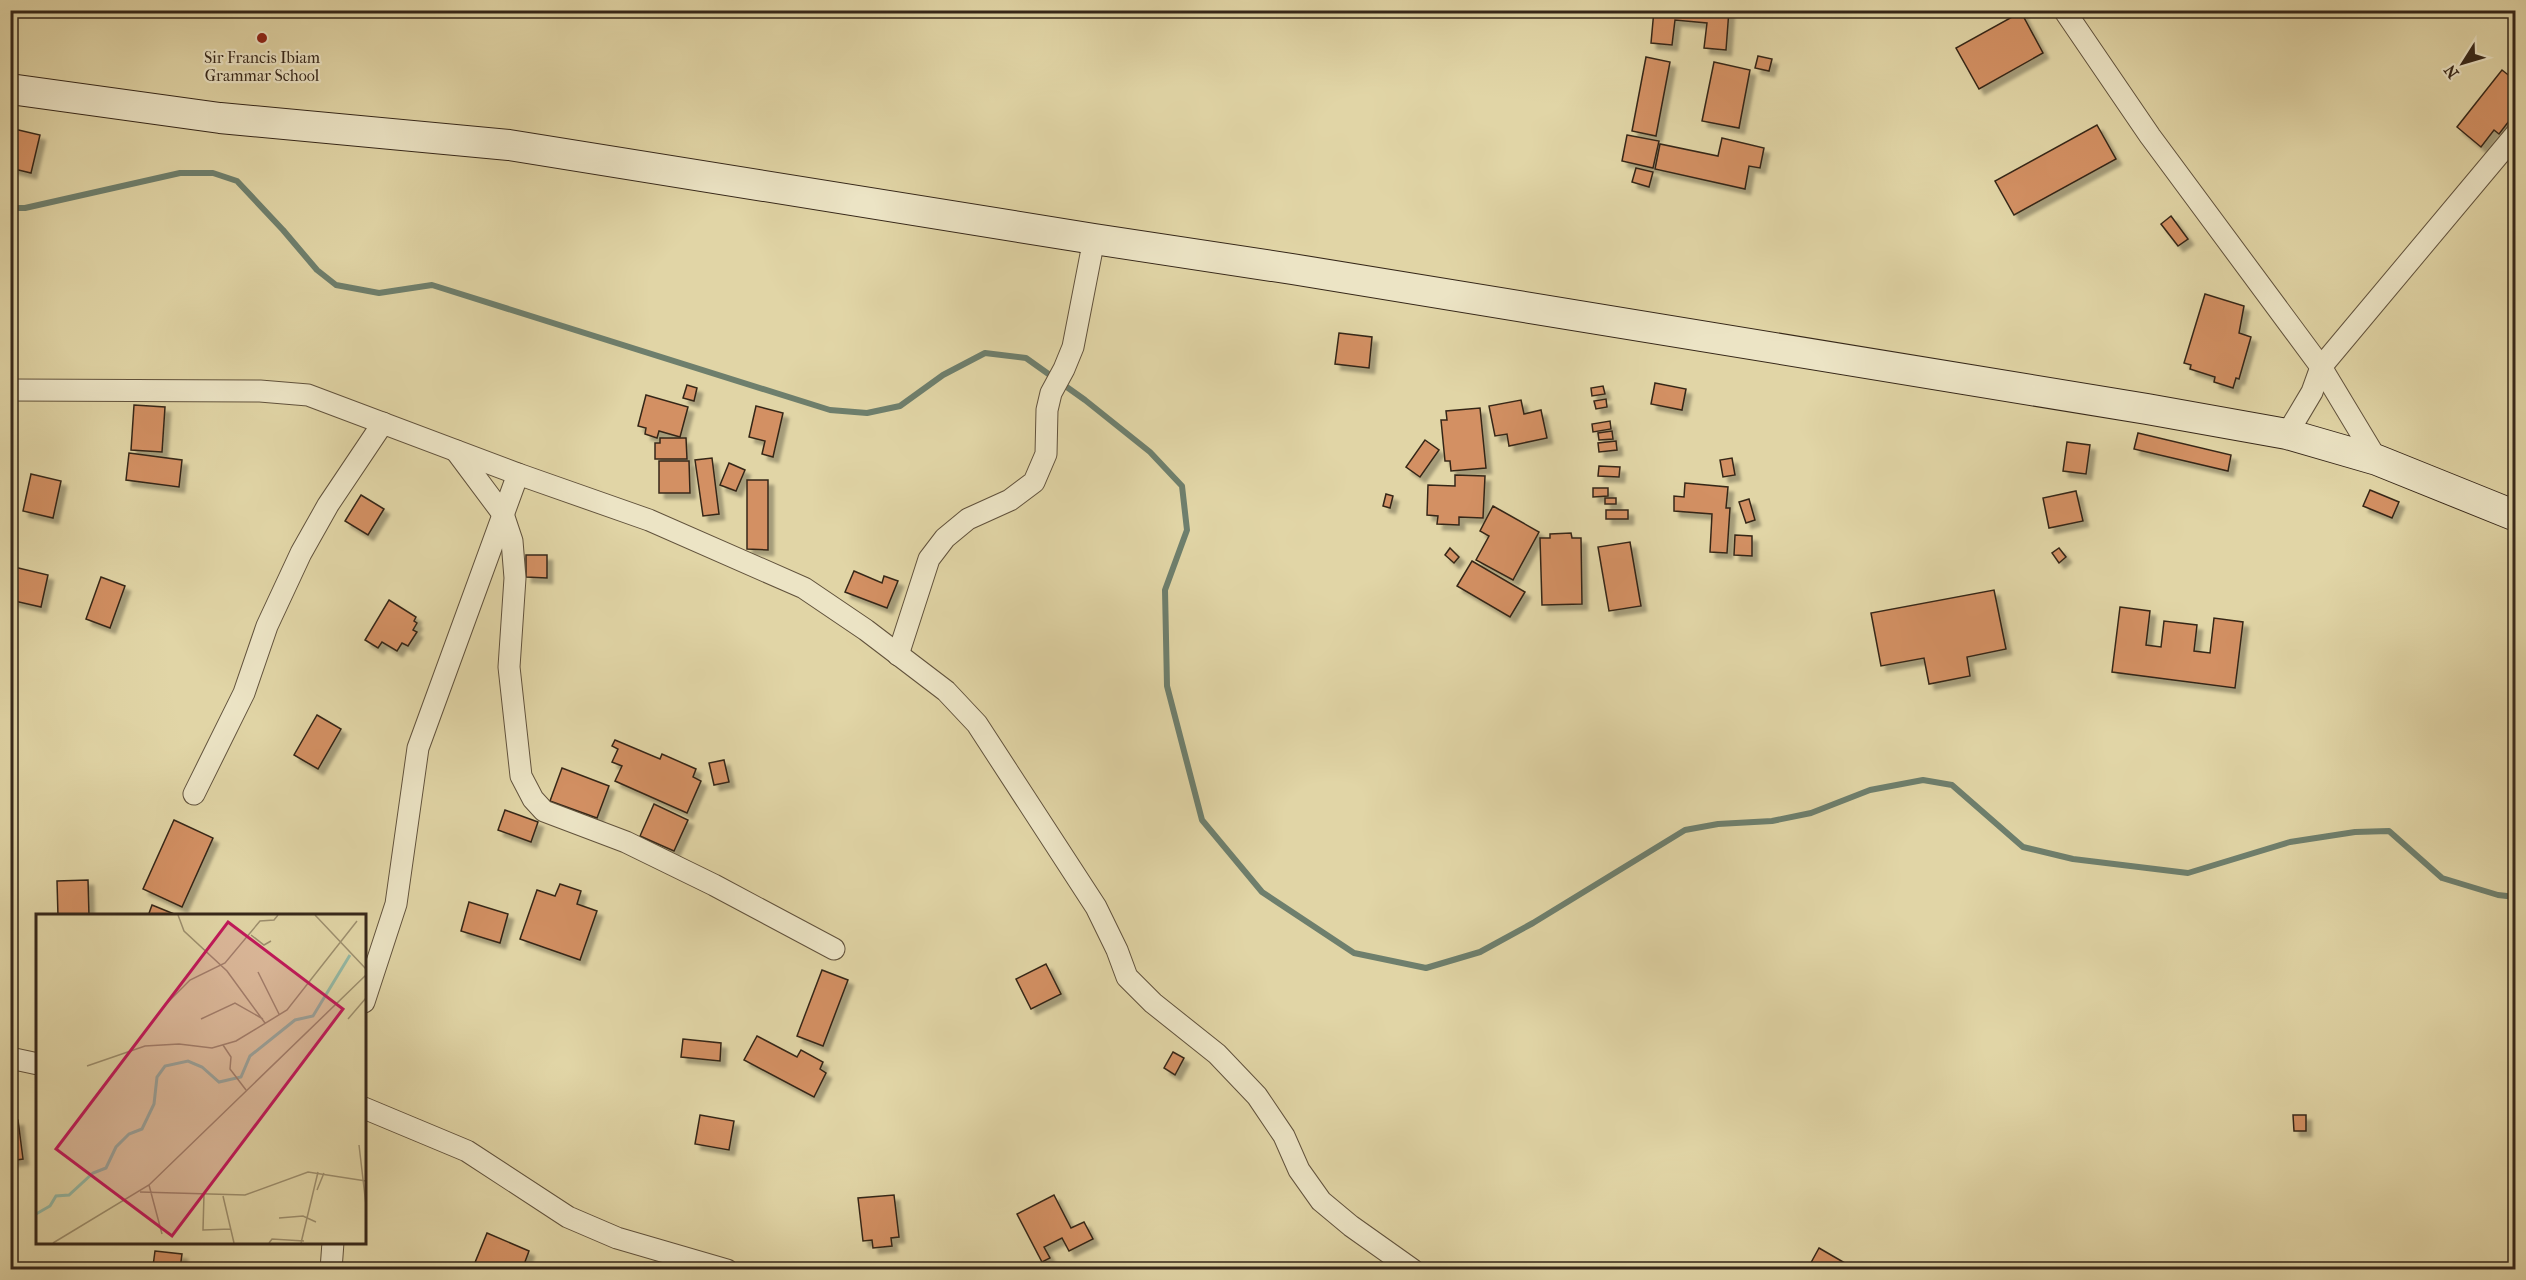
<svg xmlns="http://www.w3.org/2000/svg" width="2526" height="1280" font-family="'IM FELL French Canon',serif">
	<defs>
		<filter id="shadow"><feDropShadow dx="5.5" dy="5.5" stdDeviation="1.5" flood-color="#0004"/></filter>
	</defs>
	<rect width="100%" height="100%" fill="#e1d5a6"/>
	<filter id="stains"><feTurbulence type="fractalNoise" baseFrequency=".00333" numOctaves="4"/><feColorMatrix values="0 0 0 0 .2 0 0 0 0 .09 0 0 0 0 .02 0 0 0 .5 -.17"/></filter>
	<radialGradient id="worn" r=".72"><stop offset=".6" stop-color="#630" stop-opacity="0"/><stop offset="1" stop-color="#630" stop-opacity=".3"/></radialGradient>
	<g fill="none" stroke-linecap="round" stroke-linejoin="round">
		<!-- stream -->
		<path stroke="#6e7f6d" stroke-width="6" d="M 10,208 L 25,208 L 180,173 L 213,173 L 237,181 L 283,230 L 317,270 L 336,285 L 379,293 L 432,285 L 830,410 L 867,413 L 900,406 L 943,375 L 985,353 L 1026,358 L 1085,400 L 1150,452 L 1182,486 L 1187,530 L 1165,590 L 1167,686 L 1202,820 L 1262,892 L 1354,953 L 1426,968 L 1480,952 L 1533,923 L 1685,830 L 1718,824 L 1772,821 L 1811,813 L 1870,790 L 1923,780 L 1952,785 L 2023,847 L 2073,859 L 2188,873 L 2290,842 L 2355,832 L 2389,831 L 2442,878 L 2498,895 L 2516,897"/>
	</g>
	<!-- building -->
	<g fill="#d39063" stroke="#362719" stroke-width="1.5" filter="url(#shadow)">
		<path d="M 1654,10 L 1729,10 L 1726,50 L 1704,48 L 1707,23 L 1675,20 L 1672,45 L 1651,43 Z"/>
		<path d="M 2021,12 L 2043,53 L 1979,89 L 1956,48 Z"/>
		<path d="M 1758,56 L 1772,59 L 1769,71 L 1755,68 Z"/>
		<path d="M 1646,57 L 1670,62 L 1656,136 L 1632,131 Z"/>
		<path d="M 1714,62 L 1750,70 L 1739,128 L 1702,121 Z"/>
		<path d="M 2502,70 L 2516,81 L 2516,112 L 2499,134 L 2494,130 L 2481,147 L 2457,127 Z"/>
		<path d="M 2097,125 L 2116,159 L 2014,215 L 1995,181 Z"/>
		<path d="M 10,128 L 40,135 L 31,173 L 10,168 Z"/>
		<path d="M 1627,135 L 1659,141 L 1653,168 L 1622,161 Z"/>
		<path d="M 1722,138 L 1764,148 L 1760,168 L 1749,166 L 1745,189 L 1655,169 L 1660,144 L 1718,156 Z"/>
		<path d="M 1636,168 L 1653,172 L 1649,187 L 1632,182 Z"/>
		<path d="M 2171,216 L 2188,239 L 2178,246 L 2161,224 Z"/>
		<path d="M 2205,294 L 2244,306 L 2239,333 L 2251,337 L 2239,379 L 2236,378 L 2233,388 L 2214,382 L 2215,377 L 2190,369 L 2191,365 L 2184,363 Z"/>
		<path d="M 1339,333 L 1372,337 L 1369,368 L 1335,364 Z"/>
		<path d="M 1655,383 L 1686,389 L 1682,410 L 1651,404 Z"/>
		<path d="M 687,385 L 697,388 L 694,401 L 683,398 Z"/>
		<path d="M 1603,386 L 1605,394 L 1592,396 L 1591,388 Z"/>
		<path d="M 646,395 L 688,407 L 680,437 L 659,431 L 657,438 L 645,434 L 646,428 L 638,426 Z"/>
		<path d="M 1606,399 L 1607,407 L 1596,409 L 1594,401 Z"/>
		<path d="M 1521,400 L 1524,414 L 1541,410 L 1547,438 L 1509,446 L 1507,434 L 1495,436 L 1489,406 Z"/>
		<path d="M 134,405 L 165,407 L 162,452 L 131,450 Z"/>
		<path d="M 756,406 L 783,413 L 773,457 L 762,454 L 765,441 L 749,437 Z"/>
		<path d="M 1480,408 L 1486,468 L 1451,471 L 1450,461 L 1445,461 L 1441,420 L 1447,420 L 1446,411 Z"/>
		<path d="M 1610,421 L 1611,429 L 1593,432 L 1592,424 Z"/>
		<path d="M 1612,431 L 1613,439 L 1599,440 L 1598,433 Z"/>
		<path d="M 2138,433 L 2231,455 L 2228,471 L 2134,449 Z"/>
		<path d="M 660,438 L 686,438 L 687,459 L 655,459 L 655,443 L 660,443 Z"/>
		<path d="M 1425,440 L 1439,450 L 1420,477 L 1406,467 Z"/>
		<path d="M 1616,441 L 1617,450 L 1599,452 L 1598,443 Z"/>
		<path d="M 2067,442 L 2090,445 L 2086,474 L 2063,471 Z"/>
		<path d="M 129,453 L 182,460 L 179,487 L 126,480 Z"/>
		<path d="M 712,458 L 719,514 L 703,516 L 695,460 Z"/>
		<path d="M 1732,458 L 1735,475 L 1723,477 L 1720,460 Z"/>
		<path d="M 659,461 L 689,461 L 690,493 L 659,493 Z"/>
		<path d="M 729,463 L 745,470 L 736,491 L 720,485 Z"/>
		<path d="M 1599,466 L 1620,467 L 1619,477 L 1598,476 Z"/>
		<path d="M 31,474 L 61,481 L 53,518 L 23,511 Z"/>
		<path d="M 1455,475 L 1485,476 L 1483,518 L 1459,517 L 1459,525 L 1437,524 L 1438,516 L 1427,515 L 1428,485 L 1455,486 Z"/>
		<path d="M 747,480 L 768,480 L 768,550 L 747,549 Z"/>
		<path d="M 1685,483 L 1728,487 L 1726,508 L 1730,508 L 1727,553 L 1710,552 L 1712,514 L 1674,511 L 1674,496 L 1684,497 Z"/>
		<path d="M 1593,488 L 1608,488 L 1608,496 L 1593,497 Z"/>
		<path d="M 2370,490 L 2399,502 L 2392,518 L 2363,506 Z"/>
		<path d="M 2076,491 L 2083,521 L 2049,528 L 2043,498 Z"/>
		<path d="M 1386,494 L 1393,496 L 1390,508 L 1383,506 Z"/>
		<path d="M 361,495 L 384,509 L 368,535 L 345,521 Z"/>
		<rect x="1605" y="498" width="11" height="6"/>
		<path d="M 1749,499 L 1755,520 L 1746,523 L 1739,502 Z"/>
		<path d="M 1493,506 L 1539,532 L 1513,580 L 1476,560 L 1489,536 L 1480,531 Z"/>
		<rect x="1606" y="510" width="22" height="9"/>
		<path d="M 1571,533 L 1572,538 L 1581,538 L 1582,604 L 1542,605 L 1540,538 L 1550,538 L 1550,534 Z"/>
		<path d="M 1735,535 L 1752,536 L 1752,556 L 1734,555 Z"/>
		<path d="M 1630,542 L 1641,606 L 1609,611 L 1598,547 Z"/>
		<path d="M 1450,548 L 1459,557 L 1454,563 L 1445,555 Z"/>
		<path d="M 2059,548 L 2066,557 L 2059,563 L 2052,553 Z"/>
		<path d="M 526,555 L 547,555 L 547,578 L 526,577 Z"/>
		<path d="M 1472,561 L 1525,592 L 1510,617 L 1457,586 Z"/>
		<path d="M 10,566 L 48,575 L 41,607 L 10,600 Z"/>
		<path d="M 854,571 L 882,583 L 884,576 L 898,581 L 887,608 L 845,592 Z"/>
		<path d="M 101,577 L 125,586 L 110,628 L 86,619 Z"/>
		<path d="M 1994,590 L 2006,649 L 1967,657 L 1970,676 L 1929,684 L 1924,658 L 1881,666 L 1871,613 Z"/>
		<path d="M 389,600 L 416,617 L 414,621 L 417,623 L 413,630 L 417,632 L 408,646 L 402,643 L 397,651 L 382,642 L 378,648 L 365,640 Z"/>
		<path d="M 2120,607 L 2150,611 L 2146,645 L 2161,647 L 2164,621 L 2197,625 L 2194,651 L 2210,653 L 2214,618 L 2243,622 L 2235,688 L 2112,672 Z"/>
		<path d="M 317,715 L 341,729 L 318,769 L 294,755 Z"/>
		<path d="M 615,740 L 660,759 L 662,754 L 696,769 L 693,777 L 701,781 L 687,813 L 615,781 L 622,766 L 612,762 L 618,749 L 612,746 Z"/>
		<path d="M 724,760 L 729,782 L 714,785 L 709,763 Z"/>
		<path d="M 562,768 L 609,786 L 597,818 L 550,801 Z"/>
		<path d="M 654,804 L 688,820 L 674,851 L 640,836 Z"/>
		<path d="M 505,810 L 538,822 L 531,842 L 498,830 Z"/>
		<path d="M 174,820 L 213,838 L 182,907 L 143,889 Z"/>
		<path d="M 88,880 L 89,916 L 58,916 L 57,881 Z"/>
		<path d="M 560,884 L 581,891 L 577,904 L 597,911 L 580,960 L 520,939 L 537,890 L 555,896 Z"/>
		<path d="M 469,902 L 508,914 L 500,943 L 461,931 Z"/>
		<path d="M 152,905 L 179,916 L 148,916 Z"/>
		<path d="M 1046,964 L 1061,994 L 1031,1009 L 1016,979 Z"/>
		<path d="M 822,970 L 848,980 L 823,1046 L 797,1036 Z"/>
		<path d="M 757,1036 L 797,1057 L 801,1050 L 823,1062 L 820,1069 L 826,1073 L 814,1097 L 744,1060 Z"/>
		<path d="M 683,1039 L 721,1043 L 720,1061 L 681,1057 Z"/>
		<path d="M 1173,1052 L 1184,1058 L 1175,1075 L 1164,1068 Z"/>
		<path d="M 700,1115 L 734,1121 L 729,1150 L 695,1144 Z"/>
		<path d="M 2293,1115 L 2306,1115 L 2306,1131 L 2294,1131 Z"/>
		<path d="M 18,1120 L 23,1159 L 10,1161 L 10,1121 Z"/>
		<path d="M 894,1195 L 899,1237 L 891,1238 L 892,1246 L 873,1248 L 872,1240 L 863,1241 L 858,1198 Z"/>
		<path d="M 1054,1195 L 1071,1228 L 1084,1222 L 1093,1239 L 1069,1251 L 1062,1238 L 1044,1247 L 1050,1258 L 1042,1262 L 1017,1214 Z"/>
		<path d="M 487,1233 L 529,1251 L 522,1270 L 484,1270 L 474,1265 Z"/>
		<path d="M 1819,1248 L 1857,1270 L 1807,1270 Z"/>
		<path d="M 155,1251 L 182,1254 L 180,1269 L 153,1266 Z"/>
	</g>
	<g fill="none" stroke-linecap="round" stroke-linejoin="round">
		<defs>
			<g id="street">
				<path d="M 2064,10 L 2150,136 L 2321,367 L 2377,460"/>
				<path d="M 10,390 L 260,391 L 308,395 L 518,474 L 649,520 L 804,588 L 866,630 L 946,691 L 977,724 L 1096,907 L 1117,950 L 1127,977 L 1153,1003 L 1217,1054 L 1257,1096 L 1284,1136 L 1299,1170 L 1321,1201 L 1351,1226 L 1413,1270"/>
				<path d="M 2287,434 L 2312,392 L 2321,367 L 2516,134"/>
				<path d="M 456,451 L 503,514 L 512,541 L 515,578 L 509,667 L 521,776 L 533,799 L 544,811 L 626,842 L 714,885 L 834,949"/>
				<path d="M 898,655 L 929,559 L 945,538 L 968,519 L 1010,500 L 1034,482 L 1046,454 L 1047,410 L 1051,393 L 1064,369 L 1073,347 L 1094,239"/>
				<path d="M 194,794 L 244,693 L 267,626 L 301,553 L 328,505 L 383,423"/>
				<path d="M 364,1002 L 396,904 L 418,748 L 518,474"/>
				<path d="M 10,1058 L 38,1064"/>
				<path d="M 364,1108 L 467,1151 L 568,1217 L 617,1238 L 727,1270"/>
				<path d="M 331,1270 L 333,1242"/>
			</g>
			<path id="secondary" d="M 10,89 L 220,118 L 509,145 L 1094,239 L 1292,269 L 2147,409 L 2287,434 L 2377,460 L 2516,516"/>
		</defs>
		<!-- street casing -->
		<use href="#street" stroke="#61523c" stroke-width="23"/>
		<!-- secondary casing -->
		<use href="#secondary" stroke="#362719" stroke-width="32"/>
		<!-- street -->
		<use href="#street" stroke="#ece4c5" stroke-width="21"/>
		<!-- secondary -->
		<use href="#secondary" stroke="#ece4c5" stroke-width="30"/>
	</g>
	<!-- markers -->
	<circle fill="#8f2418" stroke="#ece4c5" stroke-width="2" cx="262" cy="38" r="6"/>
	<g text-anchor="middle" stroke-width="4.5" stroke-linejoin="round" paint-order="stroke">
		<!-- poi labels -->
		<g font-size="16" fill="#362719" stroke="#ece4c5">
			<text x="262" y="63">Sir Francis Ibiam<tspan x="262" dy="18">Grammar School</tspan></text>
		</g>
	</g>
	<!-- overview -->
	<g transform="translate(36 914)">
		<rect width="330" height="330" fill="#e1d5a6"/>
		<path fill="none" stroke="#94b9a5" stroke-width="3" d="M 0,300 L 14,292 L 20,282 L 33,281 L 57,259 L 70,254 L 80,233 L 93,220 L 106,215 L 118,190 L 121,163 L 129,152 L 152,147 L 166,153 L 183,168 L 205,163 L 214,142 L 259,106 L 277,102 L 314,41"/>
		<path fill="none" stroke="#9d8f6e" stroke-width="1.5" d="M 142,1 L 148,17 L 191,57 L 229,109M 279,1 L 330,55M 215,21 L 228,31 L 235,27M 222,58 L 243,100M 128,92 L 154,66 L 189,49 L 224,7 L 238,6 L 242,1M 165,105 L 199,89 L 227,105M 312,105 L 330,84M 187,131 L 195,143 L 194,155 L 210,176M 51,152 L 109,132 L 143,130 L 176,134 L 200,127 L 251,96 L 321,7M 323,231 L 330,291M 113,271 L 126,320M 281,276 L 288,259M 104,278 L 209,281 L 272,258 L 330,267M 168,280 L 167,316 L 195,315M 187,282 L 198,329M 243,304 L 267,302 L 280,308M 17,329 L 113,271 L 330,61M 233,329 L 236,325 L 268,327M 265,329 L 282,258"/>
		<path fill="#c2185b" fill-opacity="0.15" stroke="#c2185b" stroke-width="3" d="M 192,8 L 307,95 L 136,322 L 20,235 Z"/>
		<rect width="330" height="330" fill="none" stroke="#362719" stroke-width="3"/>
	</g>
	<!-- margin -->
	<rect width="2526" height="1280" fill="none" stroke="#e1d5a6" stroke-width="36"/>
	<rect x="12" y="12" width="2502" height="1256" fill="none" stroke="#362719" stroke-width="3"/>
	<rect x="18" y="18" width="2490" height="1244" fill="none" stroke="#362719" stroke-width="1.5"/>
	<!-- north arrow -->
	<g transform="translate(2463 63) rotate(233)" stroke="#ece4c5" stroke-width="4.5" paint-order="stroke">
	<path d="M0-4.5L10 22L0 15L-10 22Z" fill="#362719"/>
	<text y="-9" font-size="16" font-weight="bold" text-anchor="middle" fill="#362719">N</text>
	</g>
	<rect width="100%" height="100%" filter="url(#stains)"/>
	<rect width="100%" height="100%" fill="url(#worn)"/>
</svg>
